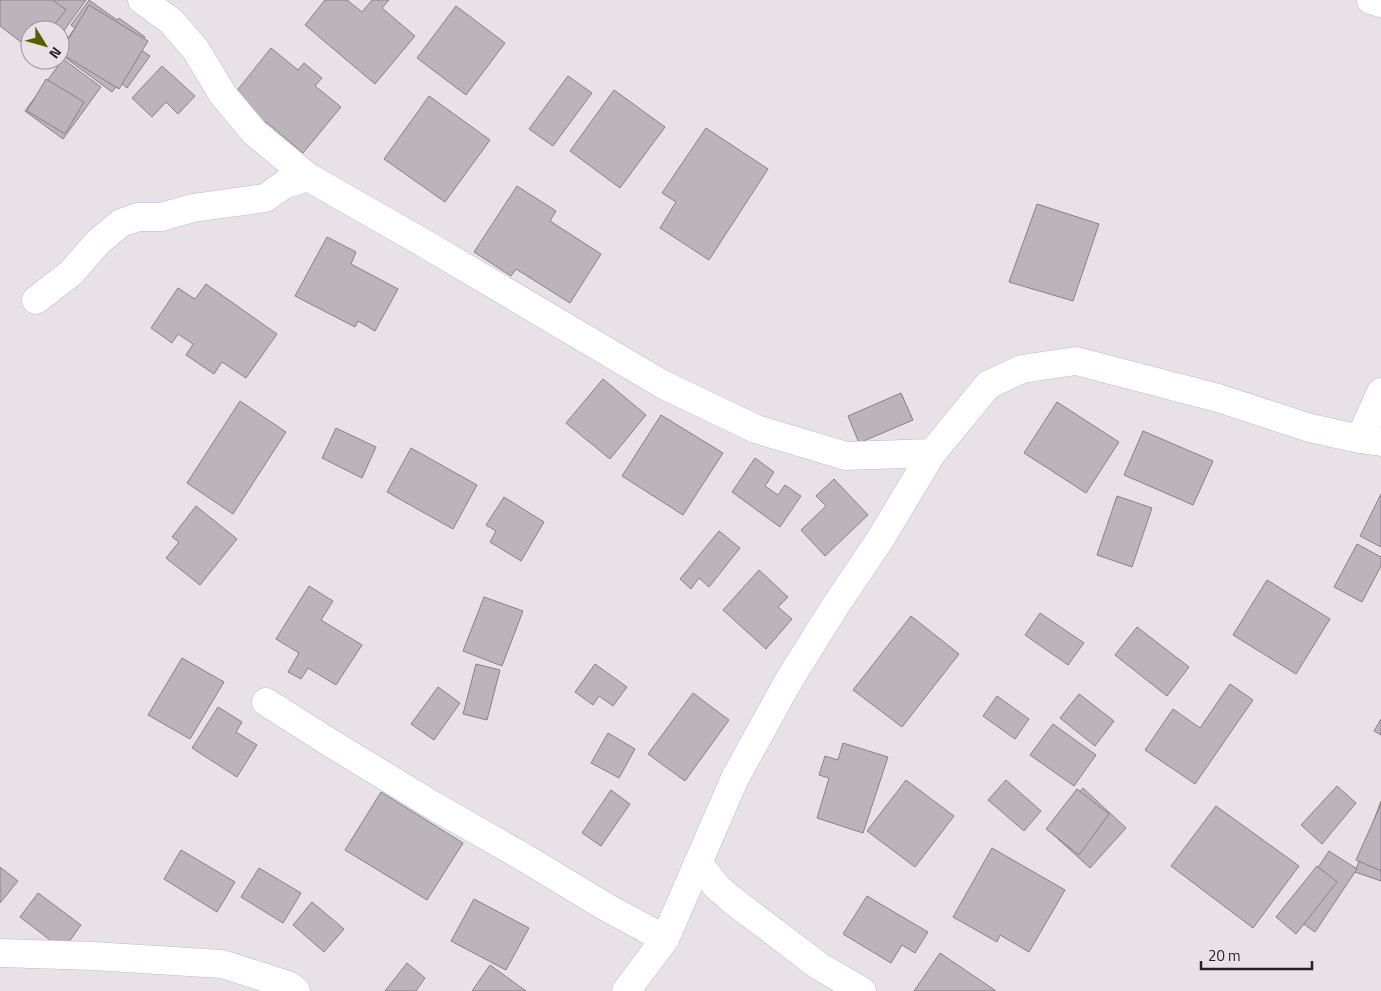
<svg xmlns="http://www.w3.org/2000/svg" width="1381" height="991" font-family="'Titillium Web',sans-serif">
	<rect width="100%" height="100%" fill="#e9e1e8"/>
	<!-- building -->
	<g fill="#bcb4bb" stroke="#898188">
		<path d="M 0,0 L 86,0 L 60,36 L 60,30 L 46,30 L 39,25 L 36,30 L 30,30 L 30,32 L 0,11 Z"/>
		<path d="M 0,0 L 53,0 L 66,10 L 50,30 L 30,30 L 30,49 L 0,26 Z"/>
		<path d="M 89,0 L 117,20 L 119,18 L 145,37 L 137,47 L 150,56 L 127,88 L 120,82 L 112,92 L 60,54 L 60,49 L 75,28 L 71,25 Z"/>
		<path d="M 325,0 L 347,0 L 362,12 L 372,0 L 389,0 L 382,8 L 415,36 L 375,84 L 305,25 Z"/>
		<path d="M 89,5 L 148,41 L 119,89 L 60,53 Z"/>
		<path d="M 456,6 L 505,43 L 466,95 L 417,58 Z"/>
		<path d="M 271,48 L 298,70 L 304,63 L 322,78 L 315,86 L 341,107 L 303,153 L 266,122 L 263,124 L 231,98 Z"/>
		<path d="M 63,59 L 101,87 L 63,139 L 25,111 Z"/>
		<path d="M 162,66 L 195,96 L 178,114 L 166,102 L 152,117 L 132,98 Z"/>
		<path d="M 568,76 L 592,93 L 553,146 L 529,129 Z"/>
		<path d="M 46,79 L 84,102 L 65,134 L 27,111 Z"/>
		<path d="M 614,90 L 665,127 L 620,188 L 570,151 Z"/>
		<path d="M 429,96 L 490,140 L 445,202 L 384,159 Z"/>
		<path d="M 706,128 L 768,169 L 709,260 L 660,228 L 676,202 L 662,193 Z"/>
		<path d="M 517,186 L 556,211 L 550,221 L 601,254 L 570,303 L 516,269 L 511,276 L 474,252 Z"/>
		<path d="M 1037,204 L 1099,224 L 1073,301 L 1009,282 Z"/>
		<path d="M 327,237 L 356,252 L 351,264 L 398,289 L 375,331 L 358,321 L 355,327 L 295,296 Z"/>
		<path d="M 206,284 L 277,334 L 246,378 L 222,362 L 214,374 L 186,355 L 193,344 L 178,334 L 172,343 L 151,328 L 178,288 L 195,299 Z"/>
		<path d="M 603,379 L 646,415 L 610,459 L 566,423 Z"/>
		<path d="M 901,393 L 913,420 L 859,443 L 848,416 Z"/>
		<path d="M 240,401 L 286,432 L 233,514 L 187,483 Z"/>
		<path d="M 1057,402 L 1119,442 L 1086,493 L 1024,453 Z"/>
		<path d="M 661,415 L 723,453 L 683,515 L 622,476 Z"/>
		<path d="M 336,428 L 376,447 L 362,478 L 322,458 Z"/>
		<path d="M 1143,431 L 1213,461 L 1193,505 L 1124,475 Z"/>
		<path d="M 411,448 L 477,485 L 453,529 L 387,492 Z"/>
		<path d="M 755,458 L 774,472 L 765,486 L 778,495 L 785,485 L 801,496 L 780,527 L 732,492 Z"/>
		<path d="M 834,479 L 868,515 L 825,556 L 801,530 L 826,506 L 816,496 Z"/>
		<path d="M 1381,494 L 1381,547 L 1360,536 Z"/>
		<path d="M 1117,496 L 1152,508 L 1132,567 L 1097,555 Z"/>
		<path d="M 504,497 L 544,522 L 521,561 L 490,542 L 496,531 L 486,525 Z"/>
		<path d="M 196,506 L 237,539 L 200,585 L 166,558 L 179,542 L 172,537 Z"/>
		<path d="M 719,531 L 740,548 L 709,587 L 699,578 L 691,589 L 680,579 Z"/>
		<path d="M 1357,544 L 1381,557 L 1381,566 L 1362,602 L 1334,587 Z"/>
		<path d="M 759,570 L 788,597 L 778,607 L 792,619 L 766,649 L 723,610 Z"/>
		<path d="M 1267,580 L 1330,619 L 1296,674 L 1233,635 Z"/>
		<path d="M 309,586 L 333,601 L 321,620 L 362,645 L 336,685 L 308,668 L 301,679 L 288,672 L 299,653 L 276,639 Z"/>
		<path d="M 484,597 L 523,611 L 502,666 L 463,651 Z"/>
		<path d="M 1040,613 L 1084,643 L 1068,665 L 1025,635 Z"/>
		<path d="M 911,616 L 959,654 L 902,727 L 853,690 Z"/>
		<path d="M 1137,627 L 1189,667 L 1167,696 L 1115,655 Z"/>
		<path d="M 182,658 L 224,682 L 190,739 L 148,715 Z"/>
		<path d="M 476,664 L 500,670 L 487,720 L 463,714 Z"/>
		<path d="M 595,664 L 627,687 L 613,706 L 599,696 L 593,705 L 575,692 Z"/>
		<path d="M 1230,684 L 1253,700 L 1195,784 L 1145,750 L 1173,709 L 1200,728 Z"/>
		<path d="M 438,687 L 460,703 L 434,740 L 411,724 Z"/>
		<path d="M 693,693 L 729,720 L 685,781 L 648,754 Z"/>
		<path d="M 1079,694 L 1114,721 L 1095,746 L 1060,718 Z"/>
		<path d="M 997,696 L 1029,719 L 1015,739 L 983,716 Z"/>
		<path d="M 218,707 L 242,722 L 236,732 L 257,745 L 237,777 L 192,748 Z"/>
		<path d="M 1381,719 L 1381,735 L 1374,731 Z"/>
		<path d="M 1053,724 L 1096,755 L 1074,786 L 1030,755 Z"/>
		<path d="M 608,733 L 635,749 L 619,778 L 591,763 Z"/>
		<path d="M 843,743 L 888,757 L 863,833 L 817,818 L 829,778 L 819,775 L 825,756 L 838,760 Z"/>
		<path d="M 906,780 L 954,816 L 915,867 L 867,831 Z"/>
		<path d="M 1006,780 L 1041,811 L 1024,831 L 988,800 Z"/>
		<path d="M 1337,786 L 1356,803 L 1322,844 L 1301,825 Z"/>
		<path d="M 1083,788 L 1126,828 L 1090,868 L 1047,829 Z"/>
		<path d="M 1077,789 L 1109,814 L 1079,855 L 1046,829 Z"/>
		<path d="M 611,790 L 630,804 L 601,846 L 582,833 Z"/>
		<path d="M 381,792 L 463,843 L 427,900 L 345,850 Z"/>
		<path d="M 1381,801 L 1381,881 L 1355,872 Z"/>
		<path d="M 1381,804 L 1381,871 L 1356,860 Z"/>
		<path d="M 1216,806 L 1299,866 L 1253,928 L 1171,866 Z"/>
		<path d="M 992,848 L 1065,890 L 1029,952 L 1000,935 L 997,942 L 953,917 Z"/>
		<path d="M 181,850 L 235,882 L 217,912 L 164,879 Z"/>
		<path d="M 1329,851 L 1357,869 L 1315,932 L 1288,913 Z"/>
		<path d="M 1317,866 L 1337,882 L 1296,934 L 1276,917 Z"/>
		<path d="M 0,867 L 18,881 L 0,903 Z"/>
		<path d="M 259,868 L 301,893 L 283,923 L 241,897 Z"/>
		<path d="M 38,893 L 81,925 L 63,950 L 20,917 Z"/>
		<path d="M 867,896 L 928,932 L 915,953 L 902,945 L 891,963 L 843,934 Z"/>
		<path d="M 474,899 L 529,928 L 506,970 L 451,941 Z"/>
		<path d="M 312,902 L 344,929 L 324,952 L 293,925 Z"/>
		<path d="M 940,953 L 996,991 L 914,991 Z"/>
		<path d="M 407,963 L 425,978 L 416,991 L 385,991 Z"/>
		<path d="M 490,965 L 526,991 L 472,991 Z"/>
	</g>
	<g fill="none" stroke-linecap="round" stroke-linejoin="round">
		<defs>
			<g id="street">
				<path d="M 142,0 L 171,21 L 196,50 L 223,95 L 255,133 L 308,177 L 427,245 L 662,384 L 756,429 L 846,456 L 932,453"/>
				<path d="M 1371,0 L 1381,3"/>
				<path d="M 36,300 L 71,273 L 98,242 L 121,223 L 138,217 L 161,217 L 193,208 L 265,198 L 285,184 L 308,177"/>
				<path d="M 1360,439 L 1381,392"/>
				<path d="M 266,702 L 329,742 L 434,806 L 525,858 L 606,907 L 665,939"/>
				<path d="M 698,863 L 717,887 L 732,900 L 819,966 L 862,991"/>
				<path d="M 0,953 L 93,956 L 222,964 L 288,985 L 296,991"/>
				<path d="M 626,991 L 665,939 L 735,778 L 789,680 L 834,608 L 881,538 L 932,453 L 988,385 L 1022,369 L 1076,361 L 1218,398 L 1310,428 L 1360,439 L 1381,442"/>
			</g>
		</defs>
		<!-- street casing -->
		<use href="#street" stroke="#bfb8bf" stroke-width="29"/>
		<!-- street -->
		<use href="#street" stroke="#fff" stroke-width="28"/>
	</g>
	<!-- north arrow -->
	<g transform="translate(45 45) rotate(127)"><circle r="24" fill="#e9e1e8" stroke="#9b959a"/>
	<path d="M0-4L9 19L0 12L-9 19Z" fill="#535f00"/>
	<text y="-8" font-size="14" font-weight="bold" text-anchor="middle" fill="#262326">N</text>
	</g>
	<!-- scale -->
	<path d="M1201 961v8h111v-8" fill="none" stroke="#262326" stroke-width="2.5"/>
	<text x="1208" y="961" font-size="15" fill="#262326" stroke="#e9e1e8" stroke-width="4" paint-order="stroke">20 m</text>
</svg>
